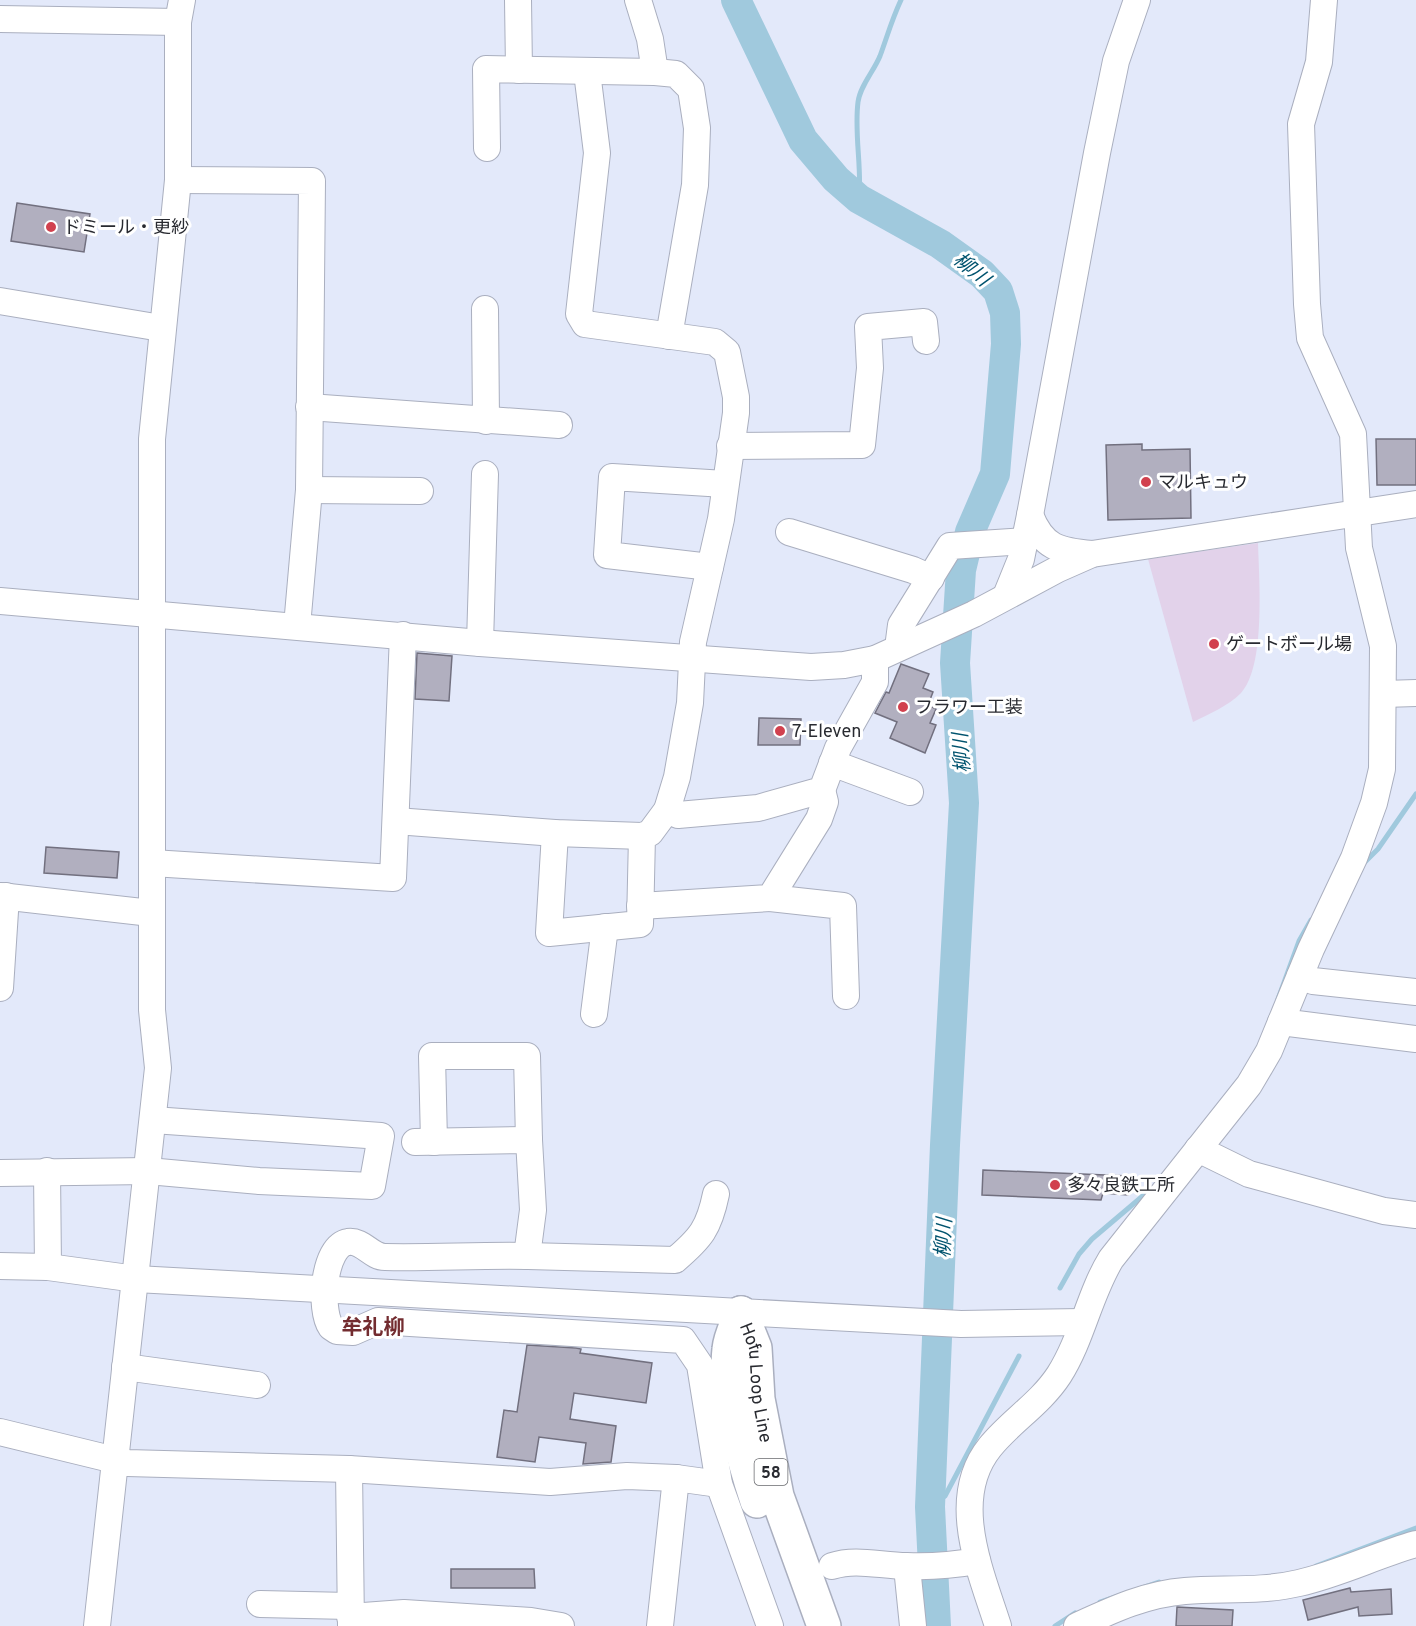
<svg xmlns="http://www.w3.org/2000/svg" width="1416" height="1626" font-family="Overpass,'Noto Sans JP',sans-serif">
	<rect width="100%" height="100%" fill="#e3e9fa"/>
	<!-- green -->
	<path fill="#e2d2ea" d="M 1258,543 C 1259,579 1266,666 1241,693 C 1228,706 1209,714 1193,722 L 1148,559 Z"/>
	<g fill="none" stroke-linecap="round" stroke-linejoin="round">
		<!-- stream -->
		<g stroke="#a0c9dd" stroke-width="5">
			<path d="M 859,199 C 862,167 854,134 858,102 C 860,86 874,71 880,56 C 887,37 892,19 901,0"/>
			<path d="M 1363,864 L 1378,849 L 1416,794"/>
			<path d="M 1278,999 L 1299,941 L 1311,920"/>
			<path d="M 1060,1288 L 1079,1254 L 1092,1239 L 1151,1189"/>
			<path d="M 930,1507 L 945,1496 L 1019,1356"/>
			<path d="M 1316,1566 L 1416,1528"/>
			<path d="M 1100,1602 L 1159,1582"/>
			<path d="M 1055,1626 L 1075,1613"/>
		</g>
		<!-- river -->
		<path stroke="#a0c9dd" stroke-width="30" d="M 736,0 L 803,140 L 836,179 L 859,199 L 940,244 L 982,274 L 998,291 L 1005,313 L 1006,344 L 995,474 L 970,532 L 961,570 L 955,663 L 964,803 L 945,1145 L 930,1507 L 936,1626"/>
	</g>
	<!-- building -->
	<g fill="#b1afbf" stroke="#72707f" stroke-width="1.5">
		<path d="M 17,203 L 90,214 L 84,252 L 11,241 Z"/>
		<path d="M 1376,439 L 1416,439 L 1416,485 L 1377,485 Z"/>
		<path d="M 1142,444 L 1142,450 L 1190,449 L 1191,518 L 1108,520 L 1106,445 Z"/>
		<path d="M 417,653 L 452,656 L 449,701 L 415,699 Z"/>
		<path d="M 901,664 L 929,674 L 923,688 L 933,692 L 928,705 L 936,709 L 930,723 L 936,725 L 925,753 L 890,738 L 897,722 L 875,713 L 886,692 L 889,693 Z"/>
		<path d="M 759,718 L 801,719 L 800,745 L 758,745 Z"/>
		<path d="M 46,847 L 119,852 L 117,878 L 44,873 Z"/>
		<path d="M 983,1170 L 1129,1176 L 1128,1195 L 1103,1193 L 1101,1200 L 982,1195 Z"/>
		<path d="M 527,1345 L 576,1348 L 581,1349 L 580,1353 L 652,1363 L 646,1403 L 574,1393 L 570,1419 L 616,1426 L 611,1462 L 583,1464 L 586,1443 L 539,1437 L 535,1462 L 497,1457 L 504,1410 L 517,1412 Z"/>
		<path d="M 451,1569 L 534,1569 L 535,1588 L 451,1588 Z"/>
		<path d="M 1350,1588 L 1351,1592 L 1391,1589 L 1392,1614 L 1359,1616 L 1358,1607 L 1308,1620 L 1303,1600 Z"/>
		<path d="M 1177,1607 L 1233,1610 L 1232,1626 L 1176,1626 Z"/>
	</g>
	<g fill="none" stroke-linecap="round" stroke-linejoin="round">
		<defs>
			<g id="minor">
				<path d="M 518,0 L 519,70"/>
				<path d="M 638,0 L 650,39 L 655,72"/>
				<path d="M 0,19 L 178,22"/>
				<path d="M 487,148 L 486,69 L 655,72 L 676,74 L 691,89 L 697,128 L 695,185 L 669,336"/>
				<path d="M 178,180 L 312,181 L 309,490 L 297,626"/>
				<path d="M 0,301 L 161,328"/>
				<path d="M 485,309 L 486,421"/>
				<path d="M 309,407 L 559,425"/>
				<path d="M 730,446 L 862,445 L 870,368 L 868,327 L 924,322 L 926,341"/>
				<path d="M 309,490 L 420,491"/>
				<path d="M 1030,515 L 1097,153 L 1116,61 L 1137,0"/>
				<path d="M 789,532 L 913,570 L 931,578"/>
				<path d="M 710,567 L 607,555 L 612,477 L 725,484"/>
				<path d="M 1006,596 L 1021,559 L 1030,515 C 1043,548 1059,551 1092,554"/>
				<path d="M 0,601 L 480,643 L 811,667 L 844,665 L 875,659 L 974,614 L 1058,569 L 1092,554 L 1416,504"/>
				<path d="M 480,643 L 485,474"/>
				<path d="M 898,648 L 901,625 L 950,546 L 1025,541"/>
				<path d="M 1384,694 L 1416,693"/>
				<path d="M 832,763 L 910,792"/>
				<path d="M 667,810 L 678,815 L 758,808 L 822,790 L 838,748 L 875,682 L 875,659"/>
				<path d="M 396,821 L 555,833 L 642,836"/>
				<path d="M 555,833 L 549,933 L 640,924 L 642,836 L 650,833 L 667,810 L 677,777 L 690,703 L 693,642 L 721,519 L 736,413 L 736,397 L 727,352 L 715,342 L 585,324 L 579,314 L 597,153 L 587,72"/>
				<path d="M 152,863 L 393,878 L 403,635"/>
				<path d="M 0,896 L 151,913"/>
				<path d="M 770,898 L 843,906 L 846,996"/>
				<path d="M 640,906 L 770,898 L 819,819 L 825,802 L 822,790"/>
				<path d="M 1300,976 L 1313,981 L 1416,992"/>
				<path d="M 0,988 L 6,896"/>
				<path d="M 594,1014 L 605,927"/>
				<path d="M 1281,1022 L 1416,1039"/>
				<path d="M 415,1142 L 529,1140 L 533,1210 L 527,1256"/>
				<path d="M 434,1142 L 432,1056 L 527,1056 L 529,1140"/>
				<path d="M 1198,1149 L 1249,1174 L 1384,1211 L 1416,1215"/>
				<path d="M 47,1171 L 48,1267"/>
				<path d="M 0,1173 L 148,1171 L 259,1181 L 372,1186 L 381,1136 L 153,1120"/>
				<path d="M 716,1194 C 709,1228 701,1238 675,1260 C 626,1259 577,1257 528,1256 C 480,1255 433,1258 385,1257 C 371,1257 363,1240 348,1242 C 323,1246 319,1310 331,1327 L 337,1331 L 353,1332 L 378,1321 L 683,1340 L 700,1365 L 719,1484 L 770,1626"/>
				<path d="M 0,1266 L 48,1267 L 136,1279 L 961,1324 L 1082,1322"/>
				<path d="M 125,1367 L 257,1385"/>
				<path d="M 0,1432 L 127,1463 L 349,1469 L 550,1482 L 627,1476 L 676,1478 L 719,1484"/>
				<path d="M 349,1469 L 351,1626"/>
				<path d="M 832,1566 C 856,1558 881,1566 907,1566 C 931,1567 954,1565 977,1561"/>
				<path d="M 907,1567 L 913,1626"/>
				<path d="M 260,1604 L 349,1606"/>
				<path d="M 350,1617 L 404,1613 L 531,1621 L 561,1626"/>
				<path d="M 97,1626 L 158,1068 L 152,1010 L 152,439 L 178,180 L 178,22 L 182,0"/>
				<path d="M 660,1626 L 676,1478"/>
				<path d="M 998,1626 C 981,1572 948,1499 990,1447 C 1011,1421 1040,1404 1059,1375 C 1082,1339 1089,1295 1111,1259 L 1249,1085 L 1269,1051 L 1311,949 L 1354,858 L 1374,803 L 1382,769 L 1383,646 L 1359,548 L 1353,434 L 1310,338 L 1307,304 L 1301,124 L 1319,62 L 1324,0"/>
				<path d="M 1077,1626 C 1112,1610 1146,1594 1185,1591 C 1223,1588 1261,1592 1299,1583 C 1339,1574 1377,1555 1416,1544"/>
			</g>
			<g id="major">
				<path id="s1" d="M 741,1313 L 755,1348 L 758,1399 L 777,1496 L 824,1626"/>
				<path d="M 741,1313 C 737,1324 730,1337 729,1349 C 724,1390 744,1462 757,1501"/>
			</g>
		</defs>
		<!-- minor casing -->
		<use href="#minor" stroke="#aaafbf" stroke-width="28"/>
		<!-- major casing -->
		<use href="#major" stroke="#aaafbf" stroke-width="36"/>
		<!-- minor -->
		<use href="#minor" stroke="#fff" stroke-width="26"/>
		<!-- major -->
		<use href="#major" stroke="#fff" stroke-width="33"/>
	</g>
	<!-- markers -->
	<g fill="#d1414e" stroke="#fff" stroke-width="2">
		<circle cx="51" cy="227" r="6"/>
		<circle cx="1146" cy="482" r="6"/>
		<circle cx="1214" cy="644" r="6"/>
		<circle cx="903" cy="707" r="6"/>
		<circle cx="780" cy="731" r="6"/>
		<circle cx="1055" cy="1185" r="6"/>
	</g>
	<g text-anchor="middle" stroke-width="6" stroke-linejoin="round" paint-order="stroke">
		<!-- shield labels -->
		<rect fill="#fff" stroke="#686a6e" stroke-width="1.5" x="754.5" y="1459" width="33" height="26" rx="4.5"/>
		<g font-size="16" font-weight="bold" fill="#282a30">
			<text x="771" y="1478">58</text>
		</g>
		<!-- poi labels -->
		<g font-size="18" fill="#282a30" stroke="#fff" text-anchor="start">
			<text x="63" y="233">ドミール・更紗</text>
			<text x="1158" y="488">マルキュウ</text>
			<text x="1226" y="650">ゲートボール場</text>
			<text x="915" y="713">フラワー工装</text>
			<text x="792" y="737">7-Eleven</text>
			<text x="1067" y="1191">多々良鉄工所</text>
		</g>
		<!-- street labels -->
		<g font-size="18" fill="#282a30" stroke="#fff">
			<text dy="6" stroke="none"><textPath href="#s1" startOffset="72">Hofu Loop Line</textPath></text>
		</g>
		<!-- water labels -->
		<g font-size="20" font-style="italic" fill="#00536e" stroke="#fff">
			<text transform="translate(972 269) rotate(40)" y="7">柳川</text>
			<text transform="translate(961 753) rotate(-94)" y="7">柳川</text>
			<text transform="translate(943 1238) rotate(-87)" y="7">柳川</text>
		</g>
		<!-- quarter labels -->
		<g font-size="21" font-weight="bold" fill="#732c30" stroke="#fff">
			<text x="373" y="1334">牟礼柳</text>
		</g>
	</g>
</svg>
